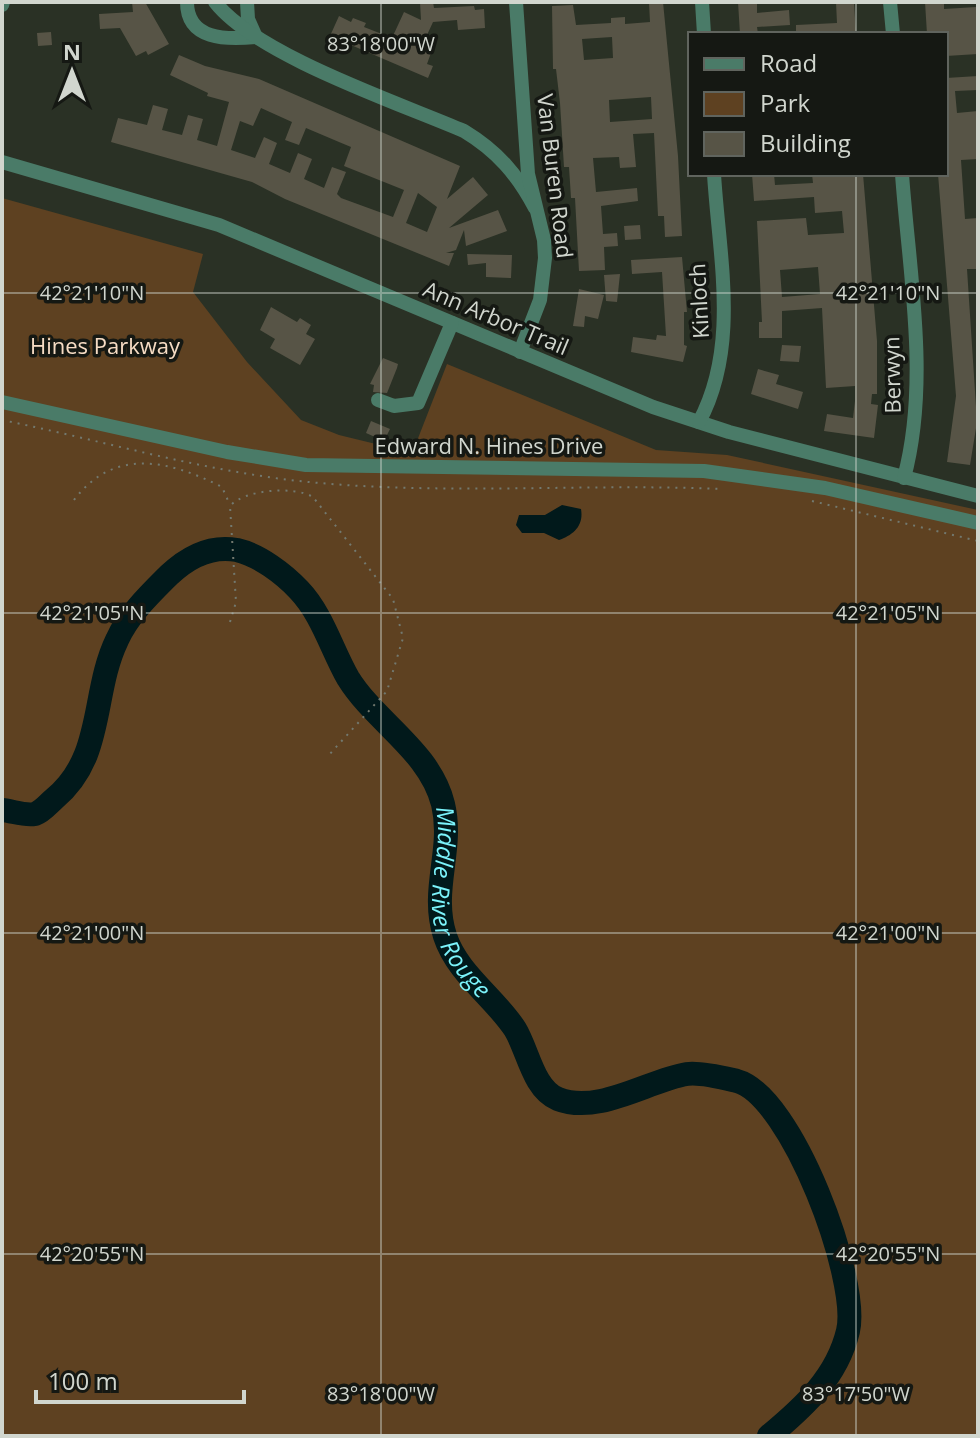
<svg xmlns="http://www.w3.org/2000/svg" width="980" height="1438" font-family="'Open Sans',sans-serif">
	<rect width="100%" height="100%" fill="#2a3125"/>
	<!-- green -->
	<path fill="#5e4121" d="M 2,198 L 203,254 L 193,292 L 247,362 L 301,420 L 339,435 L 384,446 L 415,446 L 447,364 L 656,450 L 727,455 L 978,510 L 978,1436 L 2,1436 Z"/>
	<!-- water -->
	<path fill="#01191b" d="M 562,505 L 581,509 C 584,526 573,535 559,540 L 544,533 L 522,533 L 516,525 L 519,515 L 545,515 Z"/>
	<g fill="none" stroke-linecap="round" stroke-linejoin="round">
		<!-- river -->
		<path stroke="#01191b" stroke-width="24" id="s1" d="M 2,810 C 13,811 24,816 35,814 C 43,811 48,804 54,799 C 105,757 91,694 117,640 C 128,615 150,594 169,575 C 188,557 210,545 237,550 C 259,555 284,574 299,590 C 322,614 332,650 348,678 C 375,722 430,751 443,804 C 454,850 430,889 445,936 C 457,973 494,997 515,1029 C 528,1050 533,1089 558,1099 C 599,1115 649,1080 687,1074 C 701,1072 724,1078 737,1081 C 792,1096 860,1280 848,1331 C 837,1377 804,1407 769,1436"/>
	</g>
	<!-- building -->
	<g fill="#575446" fill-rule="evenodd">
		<path d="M 132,2 L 145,2 L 169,44 L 148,55 L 146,51 L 136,56 L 120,28 L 100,29 L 99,14 L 133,12 Z"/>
		<path d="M 420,2 L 433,2 L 434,8 L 474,6 L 475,10 L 484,9 L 485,28 L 458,30 L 457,20 L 433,22 L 422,46 L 432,50 L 427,64 L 433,66 L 428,78 L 330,36 L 339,16 L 351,22 L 353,18 L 366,23 L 364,27 L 392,38 L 404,12 L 421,20 Z"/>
		<path d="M 649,2 L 663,2 L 678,156 L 682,236 L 665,237 L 664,216 L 658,216 L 654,133 L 633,134 L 636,167 L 620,168 L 619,157 L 593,158 L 596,192 L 637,188 L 638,201 L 601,206 L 603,234 L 617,233 L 618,246 L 604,247 L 605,270 L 579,271 L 575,198 L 571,198 L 569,167 L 564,167 L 560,103 L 556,69 L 553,69 L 552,6 L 573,5 L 576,25 L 611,23 L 611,18 L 625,17 L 625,24 L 650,22 ZM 612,37 L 613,58 L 584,60 L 582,39 ZM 651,97 L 652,119 L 610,122 L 609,100 Z"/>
		<path d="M 738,2 L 757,2 L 757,13 L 789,10 L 790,25 L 757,27 L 758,34 L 740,34 Z"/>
		<path d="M 836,2 L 854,2 L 856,34 L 796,34 L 796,25 L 837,23 Z"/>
		<path d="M 925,2 L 944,2 L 944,9 L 976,7 L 978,54 L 946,56 L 946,34 L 927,34 Z"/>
		<path d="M 51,32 L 52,45 L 38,46 L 37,33 Z"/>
		<path d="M 179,55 L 205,66 L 259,79 L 460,166 L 447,199 L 473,177 L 488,195 L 449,228 L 498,210 L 507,231 L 466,246 L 464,230 L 456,250 L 446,253 L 454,253 L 449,266 L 285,199 L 252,182 L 111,142 L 118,118 L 147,125 L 153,105 L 168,109 L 162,130 L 182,135 L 188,115 L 203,119 L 197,140 L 217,146 L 229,102 L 207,96 L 208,93 L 170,75 ZM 261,108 L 292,122 L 285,140 L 299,145 L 306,128 L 339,142 L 351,147 L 344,166 L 404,190 L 393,217 L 341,198 L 337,194 L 346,172 L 332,167 L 324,188 L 304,179 L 312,159 L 298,153 L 290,173 L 269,164 L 277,143 L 264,137 L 255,158 L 231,150 L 240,121 L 253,126 ZM 418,193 L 437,207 L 427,232 L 406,223 Z"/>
		<path d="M 978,76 L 978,90 L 955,91 L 957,113 L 978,111 L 978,159 L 961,160 L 965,219 L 978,218 L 978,269 L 967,269 L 977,422 L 970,465 L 947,462 L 956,396 L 938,174 L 946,174 L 946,78 Z"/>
		<path d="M 752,174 L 774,174 L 775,185 L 813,183 L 812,174 L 863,174 L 877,341 L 877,394 L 872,394 L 871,404 L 878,405 L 874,438 L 824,431 L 827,414 L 853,418 L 855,401 L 855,386 L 826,388 L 822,308 L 782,311 L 782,338 L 759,338 L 759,322 L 762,322 L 757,221 L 806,218 L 808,235 L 844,233 L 842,211 L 815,213 L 814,197 L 754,201 ZM 818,267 L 820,294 L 782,297 L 780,270 Z"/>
		<path d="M 640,225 L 641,239 L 625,240 L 624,226 Z"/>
		<path d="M 467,254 L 512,255 L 511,278 L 486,277 L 486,263 L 468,265 Z"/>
		<path d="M 682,257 L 687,312 L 684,312 L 684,345 L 687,346 L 683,362 L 631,352 L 633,337 L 656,340 L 657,335 L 666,336 L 662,272 L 632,274 L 631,260 Z"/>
		<path d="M 620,274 L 617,302 L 606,301 L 604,275 Z"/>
		<path d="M 579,289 L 604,295 L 598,319 L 585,316 L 584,327 L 573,326 Z"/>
		<path d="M 271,307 L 297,322 L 300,318 L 311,325 L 306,334 L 315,339 L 300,365 L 270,348 L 275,339 L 260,330 Z"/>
		<path d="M 782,345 L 801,346 L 799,362 L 780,361 Z"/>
		<path d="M 383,358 L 398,364 L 397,368 L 387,393 L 373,392 L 374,385 L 370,384 Z"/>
		<path d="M 758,369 L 779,375 L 776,384 L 803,392 L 798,409 L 751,394 Z"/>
		<path d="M 371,421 L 390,429 L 384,441 L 366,433 Z"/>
	</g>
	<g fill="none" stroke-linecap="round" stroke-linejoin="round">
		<!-- path -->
		<g stroke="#73796f" stroke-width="2" stroke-dasharray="2 6" stroke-linecap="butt">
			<path d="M 2,420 C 100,440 199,470 299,481 C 439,496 582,483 722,489"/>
			<path d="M 74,500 C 114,447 169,460 222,487 L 230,505"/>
			<path d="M 812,501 L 978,541"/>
			<path d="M 230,622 L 236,602 L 230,506 C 245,489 295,486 313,497 L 393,599 L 403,638 L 387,691 L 328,756"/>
		</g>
		<!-- minor -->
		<g stroke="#4a7b68" stroke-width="14">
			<path d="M 187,2 C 187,40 226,40 256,37 L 248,19 L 247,2"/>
			<path d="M 215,2 C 256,55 399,103 464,131 C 497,151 517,174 535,208"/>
			<path d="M 516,2 L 528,174 L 544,240 L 545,258 L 540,300 L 520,352"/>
			<path d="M 702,2 L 704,34"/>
			<path d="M 890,2 L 893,34"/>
			<path d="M 2,5 L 3,2"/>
			<path d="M 2,162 L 219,225 L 653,407 L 729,432 L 978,496"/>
			<path d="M 902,174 C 909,273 930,381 904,478"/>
			<path d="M 378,400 L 394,406 L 418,403 L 452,323"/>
			<path d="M 2,402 L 227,452 L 306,465 L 704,471 L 825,488 L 978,523"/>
			<path d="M 699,422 C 740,346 719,257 714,174"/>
		</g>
	</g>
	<!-- ticks -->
	<path fill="none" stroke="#d1d6ce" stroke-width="2" stroke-opacity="0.45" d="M 381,2 L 381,1436M 856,2 L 856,34M 856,174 L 856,1436M 2,293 L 978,293M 2,613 L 978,613M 2,933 L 978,933M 2,1254 L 978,1254"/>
	<g text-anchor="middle" stroke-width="7" stroke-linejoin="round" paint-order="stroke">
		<!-- street labels -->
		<g font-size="22" fill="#d1d6ce" stroke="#151813">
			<text transform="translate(555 176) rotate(83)" y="8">Van Buren Road</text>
			<text transform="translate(699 301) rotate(-93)" y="8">Kinloch</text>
			<text transform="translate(496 318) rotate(23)" y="8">Ann Arbor Trail</text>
			<text transform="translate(892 375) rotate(-91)" y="8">Berwyn</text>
			<text x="489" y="454">Edward N. Hines Drive</text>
		</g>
		<!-- park labels -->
		<g font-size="22" fill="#f6dcc4" stroke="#151813">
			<text x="105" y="354">Hines Parkway</text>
		</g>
		<!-- water labels -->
		<g font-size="24" font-style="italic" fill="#7bf3fb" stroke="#151813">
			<text dy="8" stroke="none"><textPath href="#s1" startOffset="830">Middle River Rouge</textPath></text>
		</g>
	</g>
	<g font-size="20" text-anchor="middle" fill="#d1d6ce" stroke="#151813" stroke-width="7" stroke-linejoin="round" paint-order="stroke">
		<text x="381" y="51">83°18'00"W</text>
		<text x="92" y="300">42°21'10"N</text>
		<text x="888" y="300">42°21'10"N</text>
		<text x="92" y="620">42°21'05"N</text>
		<text x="888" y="620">42°21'05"N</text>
		<text x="92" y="940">42°21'00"N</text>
		<text x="888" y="940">42°21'00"N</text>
		<text x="92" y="1261">42°20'55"N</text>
		<text x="888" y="1261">42°20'55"N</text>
		<text x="381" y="1401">83°18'00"W</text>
		<text x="856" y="1401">83°17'50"W</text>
	</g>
	<!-- border -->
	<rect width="980" height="1438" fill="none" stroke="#d1d6ce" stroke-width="8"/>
	<!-- legend -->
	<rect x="688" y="32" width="260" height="144" fill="#151813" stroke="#60645e" stroke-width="2"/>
	<rect x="704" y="58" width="40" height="12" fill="#4a7b68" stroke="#60645e" stroke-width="2"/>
	<text x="760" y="72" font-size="24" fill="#d1d6ce">Road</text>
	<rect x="704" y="92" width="40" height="24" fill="#5e4121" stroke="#60645e" stroke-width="2"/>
	<text x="760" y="112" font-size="24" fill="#d1d6ce">Park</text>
	<rect x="704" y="132" width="40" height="24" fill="#575446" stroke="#60645e" stroke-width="2"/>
	<text x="760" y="152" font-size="24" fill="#d1d6ce">Building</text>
	<!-- north arrow -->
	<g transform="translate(72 72)" stroke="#151813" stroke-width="6" paint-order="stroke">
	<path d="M0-6L14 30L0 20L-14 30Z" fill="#d1d6ce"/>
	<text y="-12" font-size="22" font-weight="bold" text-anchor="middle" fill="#d1d6ce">N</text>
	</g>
	<!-- scale -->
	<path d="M36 1390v12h208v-12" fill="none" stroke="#d1d6ce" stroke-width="4"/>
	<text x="48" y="1390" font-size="24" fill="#d1d6ce" stroke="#151813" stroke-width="6" paint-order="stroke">100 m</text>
</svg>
